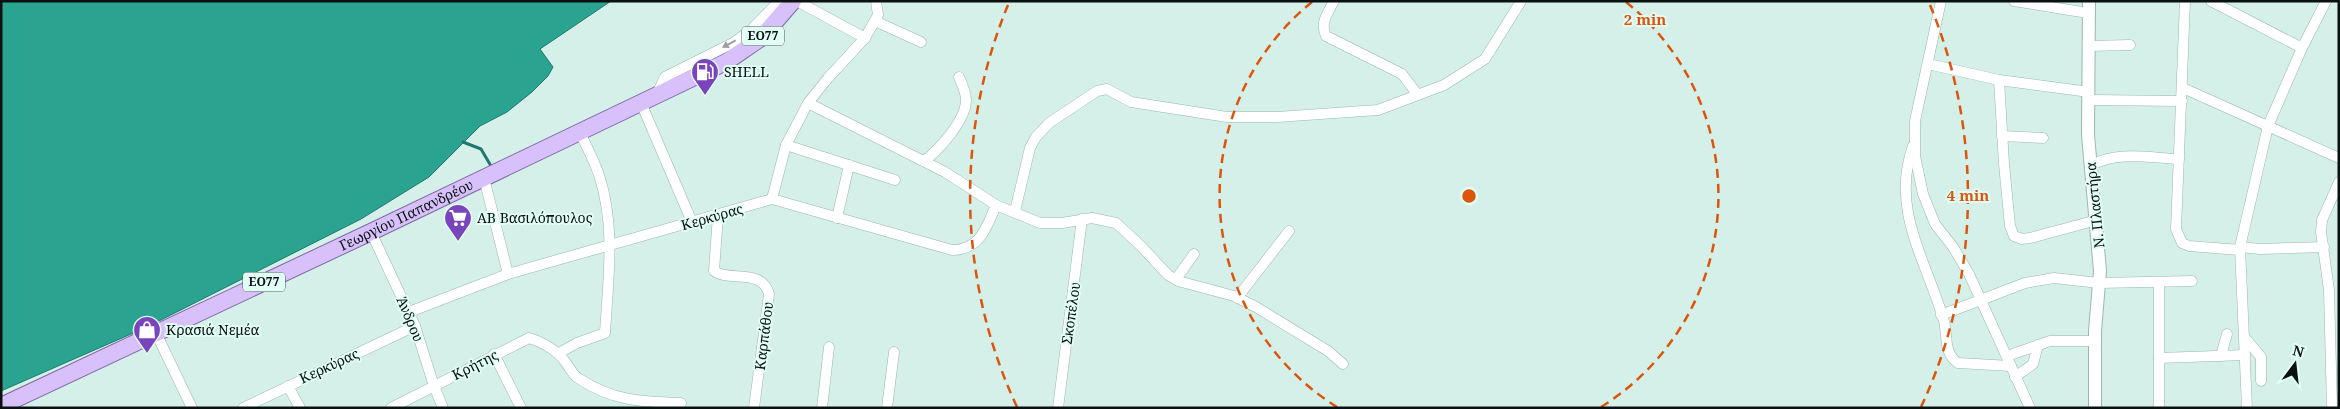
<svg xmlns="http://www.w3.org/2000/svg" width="2340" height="409" font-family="'Noto Serif',serif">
	<rect width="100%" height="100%" fill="#d4f0e9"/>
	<!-- water -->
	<path fill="#2aa491" stroke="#20786a" d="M 1,1 L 611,1 L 540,49 L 553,67 L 548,76 L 532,92 L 507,112 L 480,126 L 429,177 L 361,219 L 147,327 L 1,391 Z"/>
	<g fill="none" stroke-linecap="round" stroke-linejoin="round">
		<!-- stream -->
		<path stroke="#20786a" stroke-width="3" d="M 463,142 L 481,149 L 491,166"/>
		<defs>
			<g id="minor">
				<path d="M 797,1 L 865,38"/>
				<path d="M 1334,1 C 1327,14 1320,23 1326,36 L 1402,74 L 1418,95"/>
				<path d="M 1941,1 L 1915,121 L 1915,156 L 1923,194 L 1935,224 L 1953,247 L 1969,274 L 2030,408"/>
				<path d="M 2014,1 L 2088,13"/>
				<path d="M 2185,1 L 2176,229 L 2182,243 L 2189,246 L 2240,250"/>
				<path d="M 2211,1 L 2302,48"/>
				<path d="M 875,21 L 921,42"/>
				<path d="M 2088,46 L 2130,45"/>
				<path d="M 1928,64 L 1999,80 L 2089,92"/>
				<path d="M 1999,80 L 2004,164 L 2010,226 L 2014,236 L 2022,239 L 2030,238 L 2097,220"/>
				<path d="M 2183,88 L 2339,158"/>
				<path d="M 656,96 L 665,77 L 733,43 L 752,29 L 779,1"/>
				<path d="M 2090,100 L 2182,101"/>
				<path d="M 641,103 L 692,222"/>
				<path d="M 808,103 L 828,78 L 865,38 L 878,15 L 876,1"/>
				<path d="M 2002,136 L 2043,138"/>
				<path d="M 786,145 L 895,180"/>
				<path d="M 1913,146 C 1890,210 1927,262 1944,321 C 1948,336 1943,353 1958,363 L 2011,366"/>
				<path d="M 924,161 C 939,150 966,120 966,100 C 966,92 962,84 959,77"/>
				<path d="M 2090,166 C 2117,150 2149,158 2179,159"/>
				<path d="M 484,178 L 508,274"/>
				<path d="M 772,199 L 786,145 L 808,103 L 945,172 L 996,205 L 1040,223 L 1062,223 L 1092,218 L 1116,223 L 1141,246 L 1168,275 L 1178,281 L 1234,296 L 1256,307 L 1328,351 L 1343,364"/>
				<path d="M 1015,211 L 1030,148 L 1036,137 L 1049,123 L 1097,91 L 1107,89 L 1131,102 L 1227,117 L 1277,117 L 1378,110 L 1444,85 L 1485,59 L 1521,1"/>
				<path d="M 718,215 L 714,271 C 729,282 762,268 769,294 L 754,408"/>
				<path d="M 837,218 L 849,165"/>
				<path d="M 371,232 L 415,326 L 434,386 L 443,408"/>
				<path d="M 2240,247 L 2260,249 L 2324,247"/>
				<path d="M 1176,279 L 1194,254"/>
				<path d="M 2159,283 L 2159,408"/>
				<path d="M 1237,298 L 1289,231"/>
				<path d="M 409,312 L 508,274 L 772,199 L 952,250 C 980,250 987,227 996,205"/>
				<path d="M 1941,315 L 2025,283 L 2054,278 L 2099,283 L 2192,281"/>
				<path d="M 156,333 L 192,408"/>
				<path d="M 2245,338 L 2261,357 L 2261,381"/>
				<path d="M 559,353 L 577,343 L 605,333 C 608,281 616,226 599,175 C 594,160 586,146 580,132"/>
				<path d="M 494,354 L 521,408"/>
				<path d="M 2007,356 L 2050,341 L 2095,341"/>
				<path d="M 2221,356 L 2227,334"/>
				<path d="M 2159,358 L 2245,355"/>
				<path d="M 2015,377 L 2033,364 L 2038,345"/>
				<path d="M 288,386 L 300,408"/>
				<path d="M 243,408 L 415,326"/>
				<path d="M 391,408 L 529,338 C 545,343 557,350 566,363 C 570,368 573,375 578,378 C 612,401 642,402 681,403"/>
				<path d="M 822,408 L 829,347"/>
				<path d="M 887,408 L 894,352"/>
				<path d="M 1058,408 L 1082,219"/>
				<path d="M 2247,408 L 2240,247 L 2268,126 L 2302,48 L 2326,1"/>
				<path d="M 2332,408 L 2329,290 L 2321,232 L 2322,220 L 2339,182"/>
			</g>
			<path id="tertiary" d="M 2089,1 L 2088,135 L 2100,271 L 2095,331 L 2095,408"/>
			<g id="primary">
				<path id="s1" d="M 1,406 L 371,232 L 726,62 L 761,38 L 793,1"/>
			</g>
		</defs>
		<!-- minor casing -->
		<use href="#minor" stroke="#9cb6b0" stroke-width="11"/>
		<!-- tertiary casing -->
		<use href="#tertiary" stroke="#9cb6b0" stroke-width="14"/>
		<!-- primary casing -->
		<use href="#primary" stroke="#7f69a7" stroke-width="18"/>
		<!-- minor -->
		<use href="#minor" stroke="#fff" stroke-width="10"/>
		<!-- tertiary -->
		<use href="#tertiary" stroke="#fff" stroke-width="12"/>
		<!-- primary -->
		<use href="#primary" stroke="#d8c1fb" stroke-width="16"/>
	</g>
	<!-- one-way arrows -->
	<defs><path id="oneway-solid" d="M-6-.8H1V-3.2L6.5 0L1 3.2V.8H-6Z" transform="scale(1.25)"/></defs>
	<use fill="#9da09f" href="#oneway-solid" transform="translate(729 44) rotate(152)"/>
	<!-- distance rings -->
	<g fill="none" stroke="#dd550c" stroke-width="2.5" stroke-dasharray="9 6">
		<path d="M1337 407A249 249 0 0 1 1312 2M1626 2A249 249 0 0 1 1601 407"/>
		<path d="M1017 407A499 499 0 0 1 1008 5M1930 5A499 499 0 0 1 1921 407"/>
	</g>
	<!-- icons -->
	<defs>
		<symbol id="fuel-pin" viewBox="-11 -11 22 30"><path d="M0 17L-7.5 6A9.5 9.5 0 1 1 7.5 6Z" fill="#7a45bc" stroke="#e1fdf6"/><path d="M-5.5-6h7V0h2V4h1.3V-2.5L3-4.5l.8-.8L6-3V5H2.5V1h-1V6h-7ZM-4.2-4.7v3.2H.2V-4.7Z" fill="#fff"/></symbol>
		<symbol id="supermarket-pin" viewBox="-11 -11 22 30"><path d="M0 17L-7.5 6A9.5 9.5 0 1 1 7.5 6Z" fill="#7a45bc" stroke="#e1fdf6"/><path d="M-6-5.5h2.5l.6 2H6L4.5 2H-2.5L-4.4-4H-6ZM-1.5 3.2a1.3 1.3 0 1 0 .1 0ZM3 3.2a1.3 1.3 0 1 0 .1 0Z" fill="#fff"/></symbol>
		<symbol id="shop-pin" viewBox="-11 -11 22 30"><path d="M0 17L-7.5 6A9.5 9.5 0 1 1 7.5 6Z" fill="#7a45bc" stroke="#e1fdf6"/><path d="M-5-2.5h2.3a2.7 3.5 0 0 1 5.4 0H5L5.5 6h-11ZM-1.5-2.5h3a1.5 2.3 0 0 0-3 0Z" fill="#fff"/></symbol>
	</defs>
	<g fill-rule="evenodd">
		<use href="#fuel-pin" x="689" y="56" width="32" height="43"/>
		<use href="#supermarket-pin" x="442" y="202" width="32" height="43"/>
		<use href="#shop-pin" x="131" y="314" width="32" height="43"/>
	</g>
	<g text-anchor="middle" stroke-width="4" stroke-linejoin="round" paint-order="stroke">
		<!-- shield labels -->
		<g fill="#e1fdf6" stroke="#4a5855" stroke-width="1">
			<rect x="742" y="26.5" width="42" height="19" rx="4"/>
			<rect x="243" y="272.5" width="42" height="19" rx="4"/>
		</g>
		<g font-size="12" font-weight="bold" fill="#091210">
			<text x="763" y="40">ΕΟ77</text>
			<text x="264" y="286">ΕΟ77</text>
		</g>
		<!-- poi labels -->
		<g font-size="14" fill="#091210" stroke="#e1fdf6" text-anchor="start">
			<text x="724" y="77">SHELL</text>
			<text x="477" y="223">ΑΒ Βασιλόπουλος</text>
			<text x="166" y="335">Κρασιά Νεμέα</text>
		</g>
		<!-- street labels -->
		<g font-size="14" fill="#091210" stroke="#e1fdf6">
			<text transform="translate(2095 205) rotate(-96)" y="5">Ν. Πλαστήρα</text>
			<text dy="5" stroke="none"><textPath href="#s1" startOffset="448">Γεωργίου Παπανδρέου</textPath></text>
			<text transform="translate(712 217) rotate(-16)" y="5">Κερκύρας</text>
			<text transform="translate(1071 313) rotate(-82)" y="5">Σκοπέλου</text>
			<text transform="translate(410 319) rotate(67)" y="5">Άνδρου</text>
			<text transform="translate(764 336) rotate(-83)" y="5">Καρπάθου</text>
			<text transform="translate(475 365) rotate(-27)" y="5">Κρήτης</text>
			<text transform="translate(329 366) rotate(-25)" y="5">Κερκύρας</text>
		</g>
	</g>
	<circle cx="1469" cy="196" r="8" fill="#dd550c" stroke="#e1fdf6" stroke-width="2.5"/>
	<g font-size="15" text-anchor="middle" font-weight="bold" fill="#dd550c" stroke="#e1fdf6" stroke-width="4" stroke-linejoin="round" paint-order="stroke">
		<text x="1645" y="25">2 min</text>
		<text x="1968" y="201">4 min</text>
	</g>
	<!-- border -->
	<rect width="2340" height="409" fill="none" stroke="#091210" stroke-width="5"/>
	<!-- north arrow -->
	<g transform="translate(2295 364) rotate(15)" stroke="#e1fdf6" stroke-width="4" paint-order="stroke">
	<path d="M0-4L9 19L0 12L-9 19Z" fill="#091210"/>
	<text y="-8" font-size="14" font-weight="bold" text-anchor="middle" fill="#091210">N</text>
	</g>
</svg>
